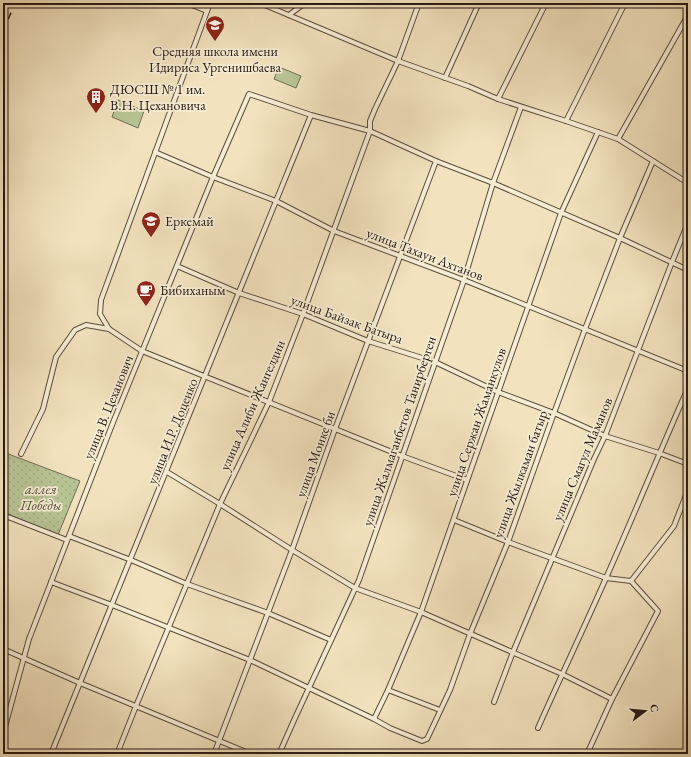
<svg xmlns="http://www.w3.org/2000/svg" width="691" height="757" font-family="'EB Garamond',serif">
	<defs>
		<pattern id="grass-dots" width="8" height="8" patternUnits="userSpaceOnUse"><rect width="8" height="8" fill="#b8c494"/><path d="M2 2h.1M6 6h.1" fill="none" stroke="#9ea87f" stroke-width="1.8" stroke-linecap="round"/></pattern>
	</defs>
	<rect width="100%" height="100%" fill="#f2e3be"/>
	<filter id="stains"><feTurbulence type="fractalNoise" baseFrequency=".005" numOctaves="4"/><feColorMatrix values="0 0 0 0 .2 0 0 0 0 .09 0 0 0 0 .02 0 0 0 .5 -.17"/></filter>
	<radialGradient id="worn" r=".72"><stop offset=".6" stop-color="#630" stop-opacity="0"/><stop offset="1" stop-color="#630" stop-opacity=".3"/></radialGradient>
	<!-- grass -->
	<path fill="url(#grass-dots)" stroke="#706e54" d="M 3,452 L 80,481 L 58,535 L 3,512 Z"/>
	<!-- pitch -->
	<g fill="#b8c494" stroke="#706e54">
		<path d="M 279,67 L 301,76 L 296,88 L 274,79 Z"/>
		<path d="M 118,100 L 144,111 L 138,128 L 112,117 Z"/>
	</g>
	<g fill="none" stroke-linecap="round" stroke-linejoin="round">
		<defs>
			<g id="street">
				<path d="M 187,3 L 207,11"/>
				<path d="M 210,3 L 101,300 L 100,314 L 109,329 L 142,351 L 402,456 L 467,480"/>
				<path d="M 260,3 L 398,61 L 468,86 L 498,99 L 566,121 L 618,139 L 688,183"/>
				<path d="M 289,15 L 305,3"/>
				<path d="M 445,78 L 479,3"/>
				<path d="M 498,99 L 546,3"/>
				<path d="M 566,121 L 625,3"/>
				<path d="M 618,139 L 688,15"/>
				<path d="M 155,152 L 213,177 L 276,201 L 334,231 L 464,280 L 688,371"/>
				<path d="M 177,266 L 239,293 L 303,314 L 368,341 L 435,362 L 498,392 L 554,413 L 605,436 L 659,453 L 688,464"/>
				<path d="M 21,454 L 43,409 L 56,357 L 75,330 L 86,325 L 109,329"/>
				<path d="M 167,472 L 220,504 L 292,550 L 355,588 L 421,612 L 562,674 L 612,699"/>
				<path d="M 3,515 L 67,540"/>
				<path d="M 454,520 L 508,542 L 606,578 L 631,581"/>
				<path d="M 69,536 L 131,560 L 187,584 L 268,613 L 331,640"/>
				<path d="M 631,581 L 674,526 L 688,490"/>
				<path d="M 51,582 L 112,605 L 250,660 L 374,719 L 390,728 L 422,741 L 427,739 L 450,690 L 470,634 L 508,542 L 554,413 L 585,329 L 620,238 L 653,161"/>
				<path d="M 3,649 L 80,683 L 251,754"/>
				<path d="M 388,690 L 440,710"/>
				<path d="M 494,702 L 513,652 L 594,459 L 605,436 L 672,262 L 688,223"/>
				<path d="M 374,719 L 388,690 L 421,612 L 561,213 L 598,132"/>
				<path d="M 538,728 C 560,678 584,628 606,578 C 634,515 660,451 688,388"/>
				<path d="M 3,734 L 29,639 L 112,425 L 213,177 L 249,94 L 311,115 L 370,131 L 436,161 L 493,183 L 620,238 L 688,270"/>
				<path d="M 51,754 L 311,115"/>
				<path d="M 117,754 L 136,706 L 220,504 L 269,402 L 303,314 L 370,131 L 370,121 L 375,109 L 398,61 L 419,3"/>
				<path d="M 214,754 L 292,550 L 335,429 L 436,161"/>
				<path d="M 279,754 L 295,718 L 359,580 L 464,280 L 493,183 L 521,107"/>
				<path d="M 587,754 L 612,699 L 658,611 L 631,581"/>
			</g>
		</defs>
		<!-- street casing -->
		<use href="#street" stroke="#5a4c3e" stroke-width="6"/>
		<!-- street -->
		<use href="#street" stroke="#f7edd5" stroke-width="4"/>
		<!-- rail -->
		<path stroke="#271913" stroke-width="1.5" stroke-dasharray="7 7" stroke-linecap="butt" d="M 3,32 L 15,3"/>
	</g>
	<!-- icons -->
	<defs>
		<symbol id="school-pin" viewBox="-11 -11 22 30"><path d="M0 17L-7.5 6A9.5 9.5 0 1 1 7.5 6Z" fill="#8f2418" stroke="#f7edd5"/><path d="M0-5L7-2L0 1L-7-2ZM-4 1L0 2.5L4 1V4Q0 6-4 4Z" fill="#fff"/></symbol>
		<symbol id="building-pin" viewBox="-11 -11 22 30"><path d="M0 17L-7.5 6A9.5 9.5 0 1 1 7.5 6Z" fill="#8f2418" stroke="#f7edd5"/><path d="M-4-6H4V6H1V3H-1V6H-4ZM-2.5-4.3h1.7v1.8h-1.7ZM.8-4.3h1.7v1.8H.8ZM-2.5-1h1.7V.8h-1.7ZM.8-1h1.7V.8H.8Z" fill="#fff"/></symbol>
		<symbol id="cafe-pin" viewBox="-11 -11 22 30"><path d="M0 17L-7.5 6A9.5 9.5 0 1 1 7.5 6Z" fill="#8f2418" stroke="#f7edd5"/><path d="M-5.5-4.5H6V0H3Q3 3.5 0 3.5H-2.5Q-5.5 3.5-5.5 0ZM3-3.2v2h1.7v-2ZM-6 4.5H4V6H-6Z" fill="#fff"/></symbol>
	</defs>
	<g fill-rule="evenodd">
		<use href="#school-pin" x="204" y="14" width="22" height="30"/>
		<use href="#building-pin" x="85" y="86" width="22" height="30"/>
		<use href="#school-pin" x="140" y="210" width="22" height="30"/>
		<use href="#cafe-pin" x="135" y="279" width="22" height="30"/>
	</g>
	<g text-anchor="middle" stroke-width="3.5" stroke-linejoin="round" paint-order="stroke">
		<!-- poi labels -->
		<g font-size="14" fill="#271913" stroke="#f7edd5" text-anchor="start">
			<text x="215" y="56" text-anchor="middle">Средняя школа имени<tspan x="215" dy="16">Идириса Ургенишбаева</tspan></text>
			<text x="110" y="94">ДЮСШ № 1 им.<tspan x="110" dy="16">В.Н. Цехановича</tspan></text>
			<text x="165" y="226">Еркемай</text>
			<text x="160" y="295">Бибиханым</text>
		</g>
		<!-- street labels -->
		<g font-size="14" fill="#271913" stroke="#f7edd5">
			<text transform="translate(425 254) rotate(21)" y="5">улица Тахауи Ахтанов</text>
			<text transform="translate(347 319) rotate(20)" y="5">улица Байзак Батыра</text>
			<text transform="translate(252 405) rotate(-66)" y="5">улица Алиби Жангелдин</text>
			<text transform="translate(108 407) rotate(-68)" y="5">улица В. Цеханович</text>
			<text transform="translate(476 422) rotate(-71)" y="5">улица Сержан Жаманкулов</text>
			<text transform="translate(172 431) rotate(-68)" y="5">улица И.Р. Доценко</text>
			<text transform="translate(399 431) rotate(-71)" y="5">улица Жалмаганбетов Танирберген</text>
			<text transform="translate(315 454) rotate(-70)" y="5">улица Монке би</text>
			<text transform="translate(582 459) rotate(-67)" y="5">улица Смагул Маманов</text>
			<text transform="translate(520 474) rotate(-70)" y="5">улица Жылкаман батыр</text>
		</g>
		<!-- park labels -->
		<g font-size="14" font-style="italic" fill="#524c3a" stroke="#f7edd5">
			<text x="41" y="494">аллея<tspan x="41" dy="16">Победы</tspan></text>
		</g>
	</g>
	<!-- margin -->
	<rect width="691" height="757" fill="none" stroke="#f2e3be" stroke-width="16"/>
	<rect x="4" y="4" width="683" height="749" fill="none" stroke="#271913" stroke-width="2"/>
	<rect x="8" y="8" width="675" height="741" fill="none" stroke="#271913"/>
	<!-- north arrow -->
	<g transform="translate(645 711) rotate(74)" stroke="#f7edd5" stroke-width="3" paint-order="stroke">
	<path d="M0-3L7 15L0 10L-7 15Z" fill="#271913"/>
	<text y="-6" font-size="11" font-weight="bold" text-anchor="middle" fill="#271913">С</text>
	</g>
	<rect width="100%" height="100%" filter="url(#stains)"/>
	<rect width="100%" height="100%" fill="url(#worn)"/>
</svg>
